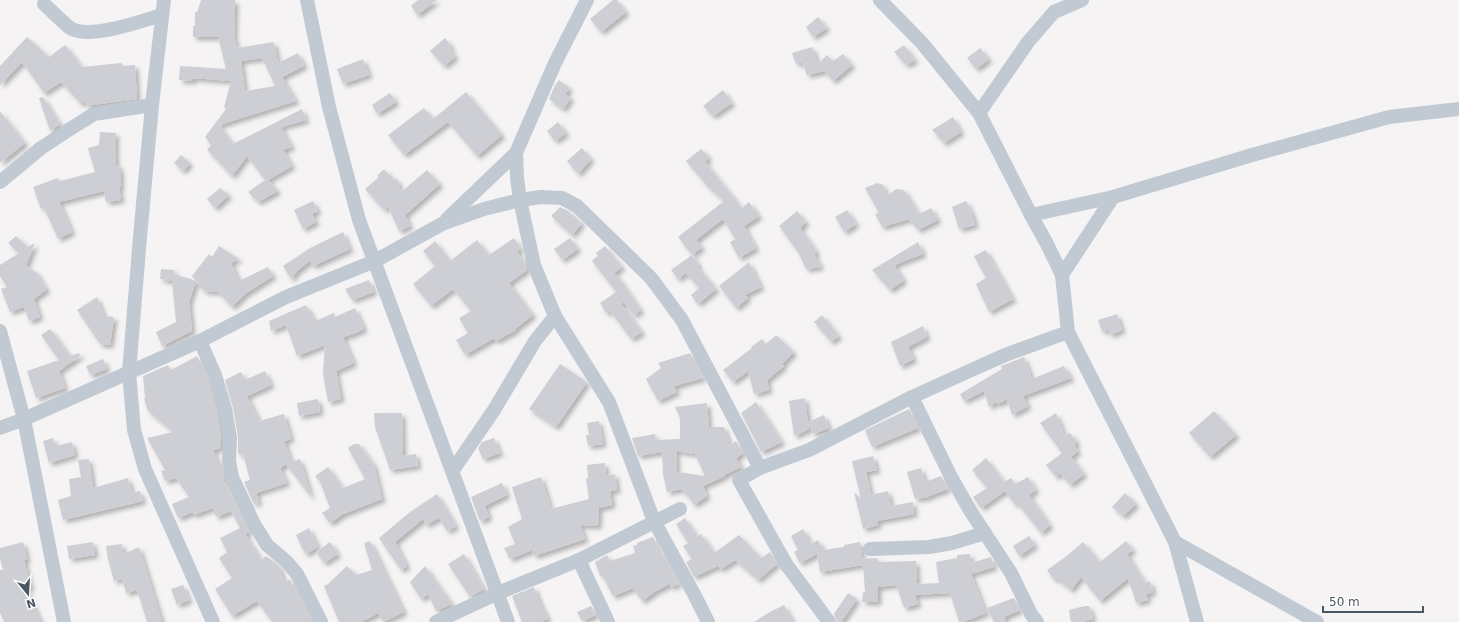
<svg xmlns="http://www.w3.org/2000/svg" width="1459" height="622" font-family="'DejaVu Sans',sans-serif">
	<defs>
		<filter id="shadow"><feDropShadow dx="3.5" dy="3.5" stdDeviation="2" flood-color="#0004"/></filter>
	</defs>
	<rect width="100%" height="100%" fill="#f5f3f3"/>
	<!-- building -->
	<g fill="#cdcfd5" fill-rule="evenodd" filter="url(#shadow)">
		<path d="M 201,0 L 235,0 L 234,36 L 237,48 L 274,42 L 278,63 L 298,53 L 304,66 L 282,77 L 296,101 L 219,125 L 233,144 L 302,109 L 306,120 L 281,127 L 292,147 L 283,150 L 292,166 L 268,180 L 278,191 L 258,202 L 248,192 L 265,180 L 247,156 L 232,176 L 207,150 L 211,145 L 205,137 L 226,109 L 224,107 L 231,81 L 193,78 L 193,81 L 179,80 L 180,66 L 226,69 L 218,37 L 193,37 L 193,26 L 195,26 L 195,12 L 197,12 ZM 262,58 L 275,86 L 245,91 L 241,61 Z"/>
		<path d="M 418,0 L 437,0 L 417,15 L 411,6 Z"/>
		<path d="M 613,0 L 617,0 L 626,12 L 601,32 L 590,19 Z"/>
		<path d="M 818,17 L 827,28 L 813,37 L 806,27 Z"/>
		<path d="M 27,37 L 49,57 L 65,45 L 82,67 L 121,63 L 124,66 L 135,65 L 137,99 L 92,105 L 89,107 L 84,101 L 81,104 L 61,82 L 44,93 L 22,62 L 0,85 L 0,66 Z"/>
		<path d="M 445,38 L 451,46 L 450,48 L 455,57 L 444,66 L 430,51 Z"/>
		<path d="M 904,45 L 915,60 L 906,65 L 894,52 Z"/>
		<path d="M 812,47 L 818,64 L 827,55 L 833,61 L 843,54 L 852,65 L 833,81 L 824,71 L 807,75 L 802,62 L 796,64 L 792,53 Z"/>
		<path d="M 980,48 L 989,59 L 976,69 L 967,58 Z"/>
		<path d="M 363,59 L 369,75 L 343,84 L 337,69 Z"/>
		<path d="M 559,80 L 570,88 L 565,94 L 571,98 L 563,109 L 549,99 L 555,85 Z"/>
		<path d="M 723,90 L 732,103 L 713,116 L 703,106 Z"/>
		<path d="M 466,92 L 502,135 L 477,156 L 448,122 L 404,155 L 388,135 L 424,108 L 433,119 Z"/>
		<path d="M 390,93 L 396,102 L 377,114 L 372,105 Z"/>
		<path d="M 43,97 L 60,124 L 50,131 L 39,98 Z"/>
		<path d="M 0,111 L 25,143 L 0,163 Z"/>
		<path d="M 953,117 L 961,132 L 944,143 L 932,130 Z"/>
		<path d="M 558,122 L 566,133 L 555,141 L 547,131 Z"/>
		<path d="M 100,132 L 116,133 L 115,150 L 116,166 L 119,165 L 121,177 L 120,177 L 121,187 L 119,187 L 121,200 L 106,202 L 104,191 L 59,202 L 72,232 L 58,239 L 44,208 L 41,209 L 33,187 L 58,178 L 60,181 L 95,172 L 88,148 L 99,145 Z"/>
		<path d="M 582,148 L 591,159 L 578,174 L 567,161 Z"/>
		<path d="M 701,149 L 709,157 L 705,162 L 742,208 L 749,202 L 759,216 L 744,226 L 756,248 L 739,258 L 730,242 L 735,239 L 723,219 L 696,240 L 702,247 L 692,255 L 678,237 L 724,201 L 708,187 L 686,161 Z"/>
		<path d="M 181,155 L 190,163 L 183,171 L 174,163 Z"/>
		<path d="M 384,169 L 394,180 L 397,178 L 401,192 L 427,170 L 440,184 L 405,215 L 410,226 L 399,231 L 388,207 L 384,210 L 365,189 L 378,178 L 377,176 Z"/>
		<path d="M 877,183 L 883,185 L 887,196 L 896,189 L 904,190 L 919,214 L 931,208 L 938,220 L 918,230 L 909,219 L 882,227 L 875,214 L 879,213 L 865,188 Z"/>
		<path d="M 220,188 L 229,195 L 215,208 L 207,199 Z"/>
		<path d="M 313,201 L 318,211 L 312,214 L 316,222 L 303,229 L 294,210 Z"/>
		<path d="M 966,201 L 972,213 L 975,225 L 959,229 L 952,207 Z"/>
		<path d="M 560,207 L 568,211 L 582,223 L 572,235 L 551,216 Z"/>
		<path d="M 847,210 L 856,224 L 844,232 L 835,217 Z"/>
		<path d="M 797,211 L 806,222 L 800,228 L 817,252 L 814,254 L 821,267 L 806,269 L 798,252 L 779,226 Z"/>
		<path d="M 343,232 L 350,249 L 313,266 L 310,261 L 298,270 L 291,279 L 283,266 L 310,248 Z"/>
		<path d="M 16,236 L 28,247 L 35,243 L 26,266 L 39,274 L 38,276 L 47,289 L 34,299 L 40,317 L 29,321 L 24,307 L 10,312 L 1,289 L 7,287 L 0,276 L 0,265 L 19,253 L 8,243 Z"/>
		<path d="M 514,238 L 521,249 L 517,252 L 524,261 L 527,270 L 509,283 L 533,315 L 515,329 L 516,330 L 496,341 L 494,338 L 465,355 L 456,340 L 468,333 L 459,318 L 471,311 L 453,289 L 431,306 L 413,284 L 435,266 L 423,251 L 435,241 L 450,261 L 477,240 L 489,255 Z"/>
		<path d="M 570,238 L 578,249 L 562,260 L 554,249 Z"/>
		<path d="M 918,242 L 923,254 L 894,265 L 904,280 L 890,290 L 872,270 Z"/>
		<path d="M 219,246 L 239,259 L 231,263 L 239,281 L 268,267 L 273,276 L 245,294 L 232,307 L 218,292 L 204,291 L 192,276 L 209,254 L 212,257 Z"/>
		<path d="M 605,246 L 622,267 L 614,273 L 620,280 L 641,310 L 634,315 L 624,302 L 621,304 L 642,332 L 631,339 L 610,311 L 606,313 L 600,303 L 616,292 L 592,261 L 597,256 L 599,258 L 596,253 Z"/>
		<path d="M 986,250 L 1013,299 L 989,312 L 976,284 L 986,278 L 974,256 Z"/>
		<path d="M 692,255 L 699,265 L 697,266 L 716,289 L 698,304 L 691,295 L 699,288 L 686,273 L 678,279 L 671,270 Z"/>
		<path d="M 749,262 L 761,287 L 745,295 L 748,298 L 736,308 L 719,286 Z"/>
		<path d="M 161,269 L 174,270 L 174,274 L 196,281 L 189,302 L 192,331 L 162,346 L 156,332 L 176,322 L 172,281 L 160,279 Z"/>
		<path d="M 369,280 L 374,292 L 352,300 L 345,289 Z"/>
		<path d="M 97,297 L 104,316 L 114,317 L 110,345 L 100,344 L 77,310 Z"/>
		<path d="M 306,305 L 315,321 L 334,313 L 335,317 L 355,308 L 364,329 L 353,334 L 343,337 L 354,363 L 336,371 L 341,399 L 328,402 L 323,374 L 325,345 L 297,356 L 286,325 L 271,331 L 269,321 Z"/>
		<path d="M 1117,314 L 1122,330 L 1110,335 L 1108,329 L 1102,332 L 1098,320 Z"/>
		<path d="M 822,315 L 839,336 L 831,342 L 814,322 Z"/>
		<path d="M 923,326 L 927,337 L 908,347 L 914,359 L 900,366 L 891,342 Z"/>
		<path d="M 50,329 L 70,356 L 79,353 L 80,356 L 59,371 L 65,388 L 36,398 L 27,371 L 59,360 L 41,335 Z"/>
		<path d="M 776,335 L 794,352 L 782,364 L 784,366 L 767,380 L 769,390 L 754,394 L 748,371 L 733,382 L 723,370 L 752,348 L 751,347 L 762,339 L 766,344 Z"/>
		<path d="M 690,353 L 703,378 L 674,386 L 677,392 L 658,401 L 646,379 L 661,368 L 658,363 Z"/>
		<path d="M 197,356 L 207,378 L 217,411 L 221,439 L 221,448 L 213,450 L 222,472 L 224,481 L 249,532 L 245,534 L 261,560 L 266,556 L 279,566 L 284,582 L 290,579 L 311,622 L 272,622 L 257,601 L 232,616 L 215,589 L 232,578 L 219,558 L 227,552 L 220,538 L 240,528 L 231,511 L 216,517 L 213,508 L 193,515 L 193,512 L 178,518 L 172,504 L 189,497 L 176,478 L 165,481 L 161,471 L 165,470 L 147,438 L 173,432 L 148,411 L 144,399 L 145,398 L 143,376 L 168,365 L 171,370 Z"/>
		<path d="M 1024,357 L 1032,379 L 1064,366 L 1071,378 L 1023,396 L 1028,406 L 1012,415 L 1007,399 L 998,404 L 996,402 L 989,407 L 984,391 L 964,401 L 960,394 L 1002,369 L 1001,366 Z"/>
		<path d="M 103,359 L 107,369 L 90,375 L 86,366 Z"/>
		<path d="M 560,364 L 587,382 L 556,427 L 529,409 Z"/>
		<path d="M 265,371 L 271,385 L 247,396 L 259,421 L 284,414 L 291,439 L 284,441 L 291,461 L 287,463 L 300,459 L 311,495 L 310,496 L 286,464 L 280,468 L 287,483 L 256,493 L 259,502 L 254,504 L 244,482 L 250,480 L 243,454 L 239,455 L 238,452 L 238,437 L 233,408 L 225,380 L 241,372 L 245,380 Z"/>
		<path d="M 805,398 L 808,422 L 824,415 L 829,428 L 813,434 L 808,422 L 809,429 L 794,436 L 789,401 Z"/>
		<path d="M 318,399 L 320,412 L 299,416 L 297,403 Z"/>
		<path d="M 756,402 L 782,442 L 761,452 L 741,413 Z"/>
		<path d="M 707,403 L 709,427 L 724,427 L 730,446 L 736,441 L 743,453 L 736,458 L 741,467 L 724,475 L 725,476 L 703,486 L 707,496 L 694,505 L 687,494 L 685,495 L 682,489 L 667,492 L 663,474 L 662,452 L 638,456 L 632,438 L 655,434 L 656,440 L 680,439 L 680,418 L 675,407 ZM 676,451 L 695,454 L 705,476 L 677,472 Z"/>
		<path d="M 909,409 L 918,428 L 872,447 L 865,430 Z"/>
		<path d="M 1214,411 L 1236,435 L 1210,457 L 1189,433 Z"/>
		<path d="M 374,413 L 402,413 L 403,456 L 416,454 L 418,466 L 390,470 L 375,427 Z"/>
		<path d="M 1056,413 L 1065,436 L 1070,433 L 1077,442 L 1074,445 L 1078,451 L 1071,457 L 1084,474 L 1070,485 L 1060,473 L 1056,477 L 1046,465 L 1062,453 L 1040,423 Z"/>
		<path d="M 599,421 L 603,444 L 588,446 L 586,435 L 589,435 L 587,423 Z"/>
		<path d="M 53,438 L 55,446 L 72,442 L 75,455 L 49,463 L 43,441 Z"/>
		<path d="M 494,438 L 500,453 L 483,459 L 478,448 L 482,442 Z"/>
		<path d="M 354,444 L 359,444 L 374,465 L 382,499 L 343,514 L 330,523 L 322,513 L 330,508 L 320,482 L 315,476 L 328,467 L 343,488 L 365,479 L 348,448 Z"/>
		<path d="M 873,456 L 877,470 L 866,472 L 871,495 L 888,491 L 891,506 L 913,502 L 914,514 L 877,521 L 878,525 L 863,529 L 854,492 L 861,499 L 852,461 Z"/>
		<path d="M 986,458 L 1004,482 L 1011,478 L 1015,484 L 1028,477 L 1036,490 L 1029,495 L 1050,525 L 1041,533 L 1017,503 L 1015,505 L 1005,491 L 981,508 L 973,497 L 987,488 L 972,470 Z"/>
		<path d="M 89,459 L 93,488 L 128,478 L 132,493 L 140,491 L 143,501 L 63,520 L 58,500 L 71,496 L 69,479 L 81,477 L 78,460 Z"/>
		<path d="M 605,463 L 606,476 L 615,474 L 617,490 L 610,491 L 612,505 L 599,508 L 598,526 L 580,525 L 585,539 L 534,556 L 532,550 L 510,559 L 504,548 L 515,544 L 508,527 L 522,519 L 512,487 L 541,477 L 551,509 L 589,499 L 586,479 L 588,478 L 587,465 Z"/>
		<path d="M 921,468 L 925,482 L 941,476 L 948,489 L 929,496 L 929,497 L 915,499 L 907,472 Z"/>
		<path d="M 502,483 L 507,495 L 485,506 L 489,517 L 480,521 L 471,497 Z"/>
		<path d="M 1125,493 L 1136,504 L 1123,516 L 1112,507 Z"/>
		<path d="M 437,494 L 456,526 L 447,531 L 439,518 L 426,525 L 423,519 L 395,542 L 407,566 L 401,570 L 379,538 L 410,512 Z"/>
		<path d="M 685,518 L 697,537 L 701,534 L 714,553 L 739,535 L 761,558 L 770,552 L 777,564 L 758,580 L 735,560 L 721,569 L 718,566 L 694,577 L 686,562 L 692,559 L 683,546 L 688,543 L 676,524 Z"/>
		<path d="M 309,528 L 318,547 L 305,554 L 296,535 Z"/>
		<path d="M 803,529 L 811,544 L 818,540 L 823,550 L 844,547 L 844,545 L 860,542 L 863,563 L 862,559 L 877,558 L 878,562 L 916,561 L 917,584 L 939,583 L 936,562 L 957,558 L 957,555 L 970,554 L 971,563 L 991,557 L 994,567 L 971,574 L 986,613 L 963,622 L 959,622 L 950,593 L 915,595 L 918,604 L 904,608 L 896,585 L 878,587 L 878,602 L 862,602 L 863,592 L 865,592 L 863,565 L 820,572 L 817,554 L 800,563 L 794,552 L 798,550 L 791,536 Z"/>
		<path d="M 1029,536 L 1035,545 L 1019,556 L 1013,546 Z"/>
		<path d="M 653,537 L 659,551 L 661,551 L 679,584 L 671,587 L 670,584 L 656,591 L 642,601 L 633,588 L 613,596 L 602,575 L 600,576 L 595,562 L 607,555 L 610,561 L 635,553 L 633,546 L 637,545 L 637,543 Z"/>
		<path d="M 370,541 L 404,612 L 383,622 L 378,613 L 361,622 L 339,622 L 324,586 L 328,584 L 347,566 L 356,575 L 372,570 L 364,543 Z"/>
		<path d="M 1126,541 L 1133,550 L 1127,554 L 1145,583 L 1150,581 L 1153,592 L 1146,594 L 1148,600 L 1136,603 L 1128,578 L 1100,601 L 1081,577 L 1071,590 L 1056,578 L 1054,580 L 1047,570 L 1064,558 L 1083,542 L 1100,562 Z"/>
		<path d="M 23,542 L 27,559 L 24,560 L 31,588 L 26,589 L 41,622 L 4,622 L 0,613 L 0,570 L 3,570 L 0,558 L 0,548 Z"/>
		<path d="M 93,542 L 95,555 L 69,559 L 67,546 Z"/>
		<path d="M 330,542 L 338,554 L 324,563 L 316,552 Z"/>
		<path d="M 122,544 L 123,554 L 139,547 L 162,622 L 147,622 L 137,590 L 126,593 L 122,579 L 114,581 L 108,559 L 106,546 Z"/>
		<path d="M 464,554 L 484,589 L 470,597 L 448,564 Z"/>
		<path d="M 425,566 L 452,604 L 436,611 L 428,594 L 421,599 L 410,582 Z"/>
		<path d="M 183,585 L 189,600 L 177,605 L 171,589 Z"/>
		<path d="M 534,587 L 540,603 L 548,618 L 542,622 L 522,622 L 512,596 Z"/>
		<path d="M 848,593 L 857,599 L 841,622 L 837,622 L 834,614 Z"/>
		<path d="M 1014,598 L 1020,610 L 1004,617 L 1006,622 L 994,622 L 987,608 Z"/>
		<path d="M 784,605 L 793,622 L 754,622 L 768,613 Z"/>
		<path d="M 591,606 L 596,615 L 582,621 L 577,612 Z"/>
		<path d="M 1085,606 L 1089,606 L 1093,619 L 1082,622 L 1071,622 L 1069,610 Z"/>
	</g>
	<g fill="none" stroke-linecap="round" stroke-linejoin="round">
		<!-- minor -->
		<g stroke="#c1cad2" stroke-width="14">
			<path d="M 164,0 L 152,105 L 140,237 L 129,372 L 134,430 L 145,469 L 213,622"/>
			<path d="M 307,0 L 329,107 L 359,220 L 508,622"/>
			<path d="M 587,0 L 555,63 L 516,153 L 517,178 L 520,200 L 534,265 L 555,316 L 609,402 L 654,521 L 694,594 L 708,622"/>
			<path d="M 880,0 L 922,43 L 979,113 L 1031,215 L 1047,244 L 1062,275 L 1068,332 L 1175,542 L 1197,622"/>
			<path d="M 44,4 C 51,10 65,25 72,29 C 92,39 141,21 162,15"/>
			<path d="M 979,113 L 1028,42 L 1054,12 L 1082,0"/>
			<path d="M 0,182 L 41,148 L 70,129 L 94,114 L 152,105"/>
			<path d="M 1031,215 L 1113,197 L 1252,155 L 1389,117 L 1459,109"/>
			<path d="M 447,219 L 516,153"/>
			<path d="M 1062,275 L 1113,197"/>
			<path d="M 0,331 L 24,419 L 64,622"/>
			<path d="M 200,341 L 215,375 L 225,409 L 230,438 L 229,461 L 232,477 L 254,524 L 267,545 L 287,562 L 297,574 L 321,622"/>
			<path d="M 912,397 L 951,477 L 971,512 L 1011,573 L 1031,614 L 1037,622"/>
			<path d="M 0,428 L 24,419 L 200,341 L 286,297 L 375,261 L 442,224 L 484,209 L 520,200 L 541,197 L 562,198 L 577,206 L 651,278 L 682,320 L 760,468"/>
			<path d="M 453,470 L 494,410 L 535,341 L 555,316"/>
			<path d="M 1175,542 L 1317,622"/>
			<path d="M 870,549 L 929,547 L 952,543 L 985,533"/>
			<path d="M 579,560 L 608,622"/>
			<path d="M 436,622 L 498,593 L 579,560 L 680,509"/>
			<path d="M 829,622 L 786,564 L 739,480 L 760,468 L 809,450 L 912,397 L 967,372 L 1005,355 L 1068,332"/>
		</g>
	</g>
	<!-- north arrow -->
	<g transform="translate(28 594) rotate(162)" stroke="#ffffff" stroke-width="3" paint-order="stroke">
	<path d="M0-3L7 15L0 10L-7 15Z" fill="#4a5661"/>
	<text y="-6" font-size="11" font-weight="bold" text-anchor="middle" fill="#4a5661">N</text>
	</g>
	<!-- scale -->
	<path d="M1323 606v6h100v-6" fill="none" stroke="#4a5661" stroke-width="2"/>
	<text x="1329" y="606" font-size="12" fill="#4a5661" stroke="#ffffff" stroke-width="3" paint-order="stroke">50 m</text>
</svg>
